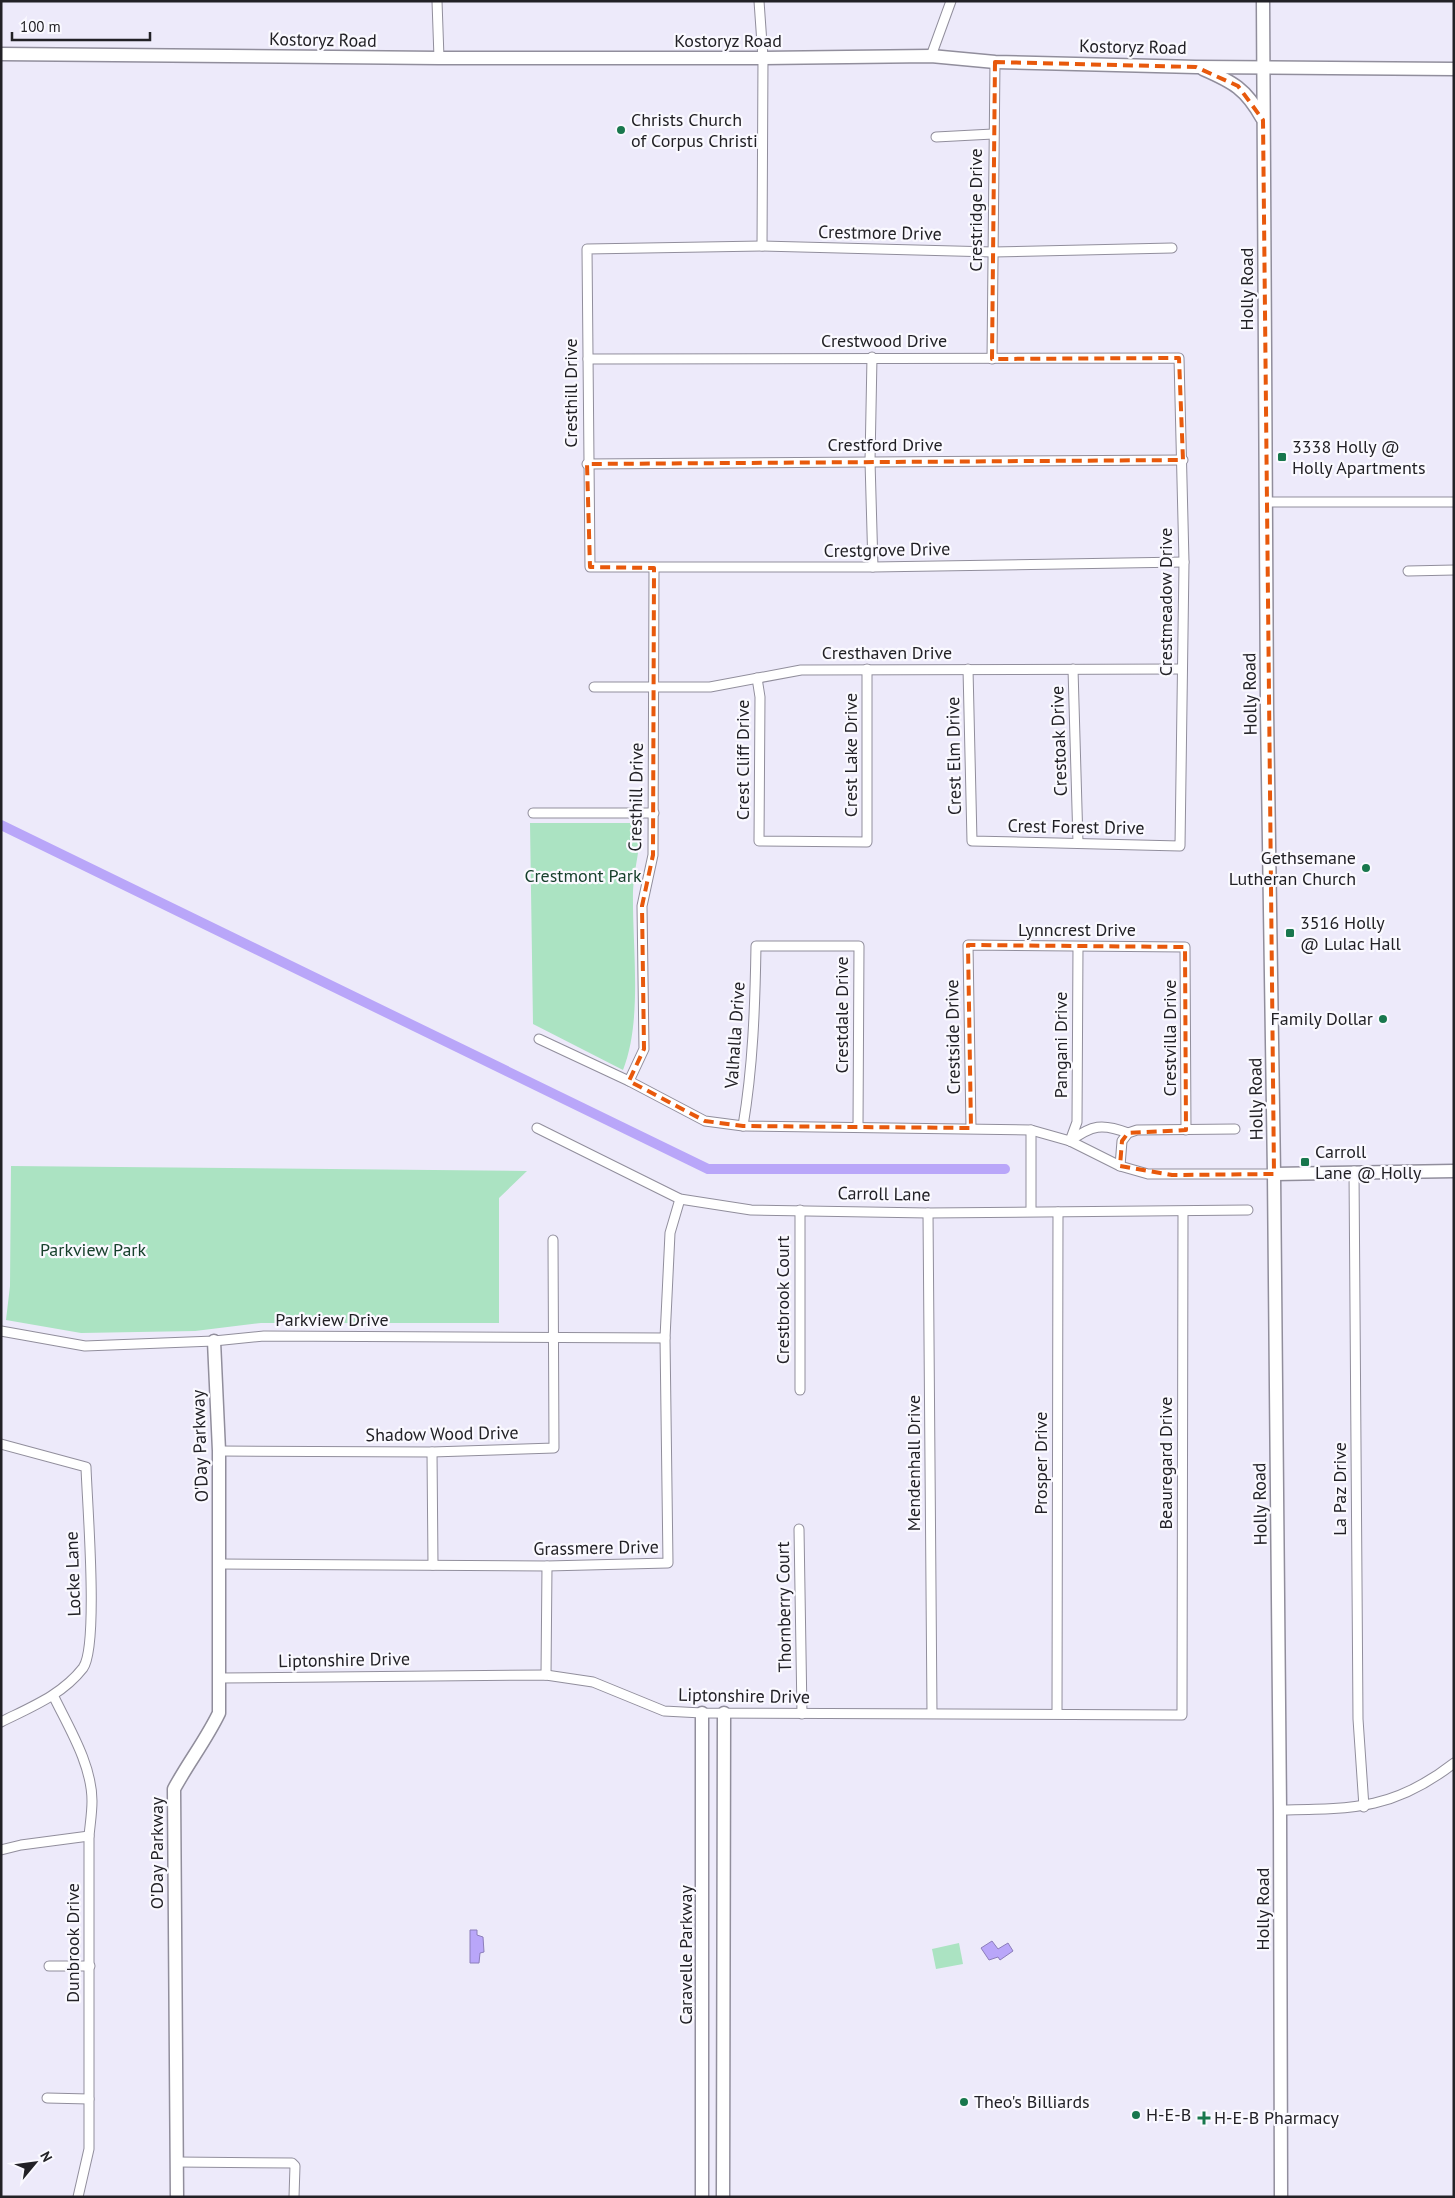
<svg xmlns="http://www.w3.org/2000/svg" width="1455" height="2198" font-family="'PT Sans',sans-serif">
	<rect width="100%" height="100%" fill="#edeafa"/>
	<!-- green -->
	<g fill="#abe3c2">
		<path d="M 530,823 L 641,823 C 641,846 634,868 633,891 C 632,947 643,1019 623,1070 L 533,1024 Z"/>
		<path d="M 11,1166 L 527,1171 L 499,1198 L 499,1323 L 261,1323 L 195,1331 L 81,1333 L 6,1320 L 10,1286 Z"/>
		<path d="M 959,1943 L 963,1964 L 936,1969 L 932,1949 Z"/>
	</g>
	<!-- water -->
	<g fill="#b9a6f9" stroke="#8c7eba">
		<path d="M 470,1930 L 477,1930 L 477,1935 L 483,1937 L 484,1952 L 480,1953 L 479,1963 L 470,1963 Z"/>
		<path d="M 992,1941 L 998,1949 L 1008,1943 L 1013,1951 L 1000,1960 L 998,1957 L 989,1960 L 981,1948 Z"/>
	</g>
	<g fill="none" stroke-linecap="round" stroke-linejoin="round">
		<!-- canal -->
		<path stroke="#b9a6f9" stroke-width="10" d="M 1,825 L 708,1169 L 1005,1169"/>
		<defs>
			<g id="street">
				<path d="M 437,1 L 439,58"/>
				<path d="M 759,1 L 763,58 L 762,246"/>
				<path d="M 931,56 L 951,1"/>
				<path d="M 936,137 L 993,134"/>
				<path d="M 1172,248 L 993,252 L 762,246 L 587,249 L 590,567 L 873,567 L 1184,562"/>
				<path d="M 872,357 L 870,461 L 873,567"/>
				<path d="M 588,359 L 1179,358 L 1184,562 L 1180,846 L 972,841 L 968,669"/>
				<path d="M 992,359 L 995,62"/>
				<path d="M 587,464 L 1183,460"/>
				<path d="M 1266,502 L 1454,502"/>
				<path d="M 1408,571 L 1454,570"/>
				<path d="M 1073,669 L 1078,843"/>
				<path d="M 757,678 L 760,697 L 759,841 L 867,842 L 867,669"/>
				<path d="M 594,687 L 710,687 L 801,670 L 1182,669"/>
				<path d="M 533,813 L 654,813"/>
				<path d="M 539,1039 L 629,1081 L 705,1121 L 743,1126 L 1031,1130 L 1070,1141 L 1120,1166 L 1148,1174 L 1274,1174"/>
				<path d="M 629,1081 L 644,1049 L 642,906 L 653,855 L 654,568"/>
				<path d="M 743,1126 C 753,1066 755,1007 756,946 L 859,946 L 858,1127"/>
				<path d="M 537,1128 L 680,1199 L 751,1210 L 928,1213 L 1248,1210"/>
				<path d="M 971,1128 L 968,945 L 1185,947 L 1186,1130"/>
				<path d="M 1070,1141 L 1077,1122 L 1078,947"/>
				<path d="M 1070,1141 C 1092,1125 1102,1123 1128,1133"/>
				<path d="M 1120,1166 L 1122,1141 L 1128,1133 L 1137,1130 L 1235,1129"/>
				<path d="M 1354,1171 L 1358,1719 L 1364,1807"/>
				<path d="M 1031,1211 L 1031,1130"/>
				<path d="M 928,1213 L 932,1713"/>
				<path d="M 1,1331 L 85,1346 L 214,1341 L 264,1336 L 665,1338"/>
				<path d="M 800,1390 L 800,1210"/>
				<path d="M 1,1444 L 86,1467 C 87,1502 99,1646 83,1668 C 62,1695 31,1707 1,1722"/>
				<path d="M 219,1451 L 432,1452 L 554,1448 L 553,1240"/>
				<path d="M 432,1452 L 433,1565"/>
				<path d="M 799,1529 L 802,1714"/>
				<path d="M 220,1564 L 547,1566 L 668,1563 L 665,1338 L 670,1233 L 680,1199"/>
				<path d="M 546,1675 L 547,1566"/>
				<path d="M 221,1678 L 546,1675 L 593,1682 L 664,1711 L 702,1713 L 1182,1715 L 1183,1212"/>
				<path d="M 54,1697 C 69,1728 92,1765 92,1801 C 92,1813 90,1825 89,1836 L 89,2149 L 78,2197"/>
				<path d="M 1057,1713 L 1058,1212"/>
				<path d="M 1280,1810 C 1352,1809 1394,1810 1454,1763"/>
				<path d="M 1,1850 L 21,1845 L 89,1836"/>
				<path d="M 49,1966 L 90,1966"/>
				<path d="M 47,2098 L 89,2099"/>
				<path d="M 177,2162 L 292,2163 L 295,2166 L 294,2197"/>
			</g>
			<g id="secondary">
				<path d="M 1263,1 L 1267,710 L 1274,1174 L 1280,1810 L 1281,2197"/>
				<path d="M 1,54 L 439,58 L 763,58 L 931,56 L 995,62 L 1196,67 L 1454,69"/>
				<path d="M 1203,69 C 1233,82 1246,89 1262,118"/>
				<path d="M 1274,1174 L 1454,1171"/>
				<path d="M 702,1713 L 702,2197"/>
				<path d="M 177,2197 L 174,1789 C 188,1763 206,1740 219,1713 L 219,1451 L 214,1341"/>
				<path d="M 723,2197 L 724,1713"/>
			</g>
		</defs>
		<!-- street casing -->
		<use href="#street" stroke="#918e9c" stroke-width="11"/>
		<!-- secondary casing -->
		<use href="#secondary" stroke="#918e9c" stroke-width="15"/>
		<!-- street -->
		<use href="#street" stroke="#fff" stroke-width="9"/>
		<!-- secondary -->
		<use href="#secondary" stroke="#fff" stroke-width="12"/>
	</g>
	<!-- marked area -->
	<path fill="none" stroke="#e8590c" stroke-width="4" stroke-dasharray="10 6" stroke-linejoin="round" d="M 995,62 L 1196,67 L 1238,86 L 1263,120 L 1274,1174 L 1172,1175 L 1120,1166 L 1122,1141 L 1128,1133 L 1186,1130 L 1185,947 L 968,945 L 971,1128 L 743,1126 L 705,1121 L 629,1081 L 644,1049 L 642,906 L 653,855 L 654,568 L 590,567 L 587,464 L 1183,460 L 1179,358 L 992,359 Z"/>
	<!-- markers -->
	<g fill="#18774d" stroke="#faf9ff" stroke-width="2">
		<circle cx="621" cy="130" r="5"/>
		<rect x="1277" y="452" width="10" height="10" rx="2.5"/>
		<circle cx="1366" cy="868" r="5"/>
		<rect x="1285" y="928" width="10" height="10" rx="2.5"/>
		<circle cx="1383" cy="1019" r="5"/>
		<rect x="1300" y="1157" width="10" height="10" rx="2.5"/>
		<circle cx="964" cy="2102" r="5"/>
		<circle cx="1136" cy="2115" r="5"/>
		<path d="M1201.5 2110.5h5v5h5v5h-5v5h-5v-5h-5v-5h5z"/>
	</g>
	<g text-anchor="middle" stroke-width="4.5" stroke-linejoin="round" paint-order="stroke">
		<!-- street labels -->
		<g font-size="18" fill="#222126" stroke="#faf9ff">
			<text transform="translate(323 40) rotate(1)" y="6">Kostoryz Road</text>
			<text x="728" y="47">Kostoryz Road</text>
			<text transform="translate(1133 47) rotate(1)" y="6">Kostoryz Road</text>
			<text transform="translate(976 210) rotate(-90)" y="6">Crestridge Drive</text>
			<text transform="translate(880 233) rotate(1)" y="6">Crestmore Drive</text>
			<text transform="translate(1247 289) rotate(-90)" y="6">Holly Road</text>
			<text x="884" y="347">Crestwood Drive</text>
			<text transform="translate(571 393) rotate(-90)" y="6">Cresthill Drive</text>
			<text x="885" y="451">Crestford Drive</text>
			<text transform="translate(887 550) rotate(-1)" y="6">Crestgrove Drive</text>
			<text transform="translate(1166 602) rotate(-90)" y="6">Crestmeadow Drive</text>
			<text x="887" y="659">Cresthaven Drive</text>
			<text transform="translate(1250 694) rotate(-91)" y="6">Holly Road</text>
			<text transform="translate(1059 741) rotate(-92)" y="6">Crestoak Drive</text>
			<text transform="translate(851 755) rotate(-90)" y="6">Crest Lake Drive</text>
			<text transform="translate(954 756) rotate(-91)" y="6">Crest Elm Drive</text>
			<text transform="translate(743 760) rotate(-90)" y="6">Crest Cliff Drive</text>
			<text transform="translate(636 797) rotate(-89)" y="6">Cresthill Drive</text>
			<text transform="translate(1076 827) rotate(1)" y="6">Crest Forest Drive</text>
			<text x="1077" y="936">Lynncrest Drive</text>
			<text transform="translate(842 1015) rotate(-90)" y="6">Crestdale Drive</text>
			<text transform="translate(735 1035) rotate(-86)" y="6">Valhalla Drive</text>
			<text transform="translate(953 1037) rotate(-91)" y="6">Crestside Drive</text>
			<text transform="translate(1170 1038) rotate(-90)" y="6">Crestvilla Drive</text>
			<text transform="translate(1061 1045) rotate(-90)" y="6">Pangani Drive</text>
			<text transform="translate(1256 1099) rotate(-91)" y="6">Holly Road</text>
			<text transform="translate(884 1194) rotate(1)" y="6">Carroll Lane</text>
			<text transform="translate(783 1300) rotate(-90)" y="6">Crestbrook Court</text>
			<text x="332" y="1326">Parkview Drive</text>
			<text transform="translate(442 1434) rotate(-1)" y="6">Shadow Wood Drive</text>
			<text transform="translate(200 1446) rotate(-92)" y="6">O'Day Parkway</text>
			<text transform="translate(914 1463) rotate(-90)" y="6">Mendenhall Drive</text>
			<text transform="translate(1041 1463) rotate(-90)" y="6">Prosper Drive</text>
			<text transform="translate(1166 1463) rotate(-90)" y="6">Beauregard Drive</text>
			<text transform="translate(1340 1489) rotate(-90)" y="6">La Paz Drive</text>
			<text transform="translate(1260 1504) rotate(-91)" y="6">Holly Road</text>
			<text transform="translate(596 1548) rotate(-1)" y="6">Grassmere Drive</text>
			<text transform="translate(73 1574) rotate(-92)" y="6">Locke Lane</text>
			<text transform="translate(784 1607) rotate(-91)" y="6">Thornberry Court</text>
			<text transform="translate(344 1660) rotate(-1)" y="6">Liptonshire Drive</text>
			<text transform="translate(744 1696) rotate(1)" y="6">Liptonshire Drive</text>
			<text transform="translate(157 1853) rotate(-90)" y="6">O'Day Parkway</text>
			<text transform="translate(1263 1909) rotate(-90)" y="6">Holly Road</text>
			<text transform="translate(73 1943) rotate(-90)" y="6">Dunbrook Drive</text>
			<text transform="translate(686 1955) rotate(-90)" y="6">Caravelle Parkway</text>
		</g>
		<!-- poi labels -->
		<g font-size="18" fill="#222126" stroke="#faf9ff" text-anchor="start">
			<text x="631" y="126">Christs Church<tspan x="631" dy="21">of Corpus Christi</tspan></text>
			<text x="1292" y="453">3338 Holly @<tspan x="1292" dy="21">Holly Apartments</tspan></text>
			<text x="1356" y="864" text-anchor="end">Gethsemane<tspan x="1356" dy="21">Lutheran Church</tspan></text>
			<text x="1300" y="929">3516 Holly<tspan x="1300" dy="21">@ Lulac Hall</tspan></text>
			<text x="1373" y="1025" text-anchor="end">Family Dollar</text>
			<text x="1315" y="1158">Carroll<tspan x="1315" dy="21">Lane @ Holly</tspan></text>
			<text x="974" y="2108">Theo's Billiards</text>
			<text x="1146" y="2121">H-E-B</text>
			<text x="1214" y="2124">H-E-B Pharmacy</text>
		</g>
		<!-- park labels -->
		<g font-size="18" fill="#17402c" stroke="#faf9ff">
			<text x="583" y="882">Crestmont Park</text>
			<text x="93" y="1256">Parkview Park</text>
		</g>
	</g>
	<!-- border -->
	<rect width="1455" height="2198" fill="none" stroke="#222126" stroke-width="5"/>
	<!-- north arrow -->
	<g transform="translate(35 2163) rotate(61)" stroke="#faf9ff" stroke-width="4" paint-order="stroke">
	<path d="M0-4L9 19L0 12L-9 19Z" fill="#222126"/>
	<text y="-8" font-size="14" font-weight="bold" text-anchor="middle" fill="#222126">N</text>
	</g>
	<!-- scale -->
	<path d="M12 32v8h138v-8" fill="none" stroke="#222126" stroke-width="2.5"/>
	<text x="20" y="32" font-size="15" fill="#222126" stroke="#faf9ff" stroke-width="4" paint-order="stroke">100 m</text>
</svg>
